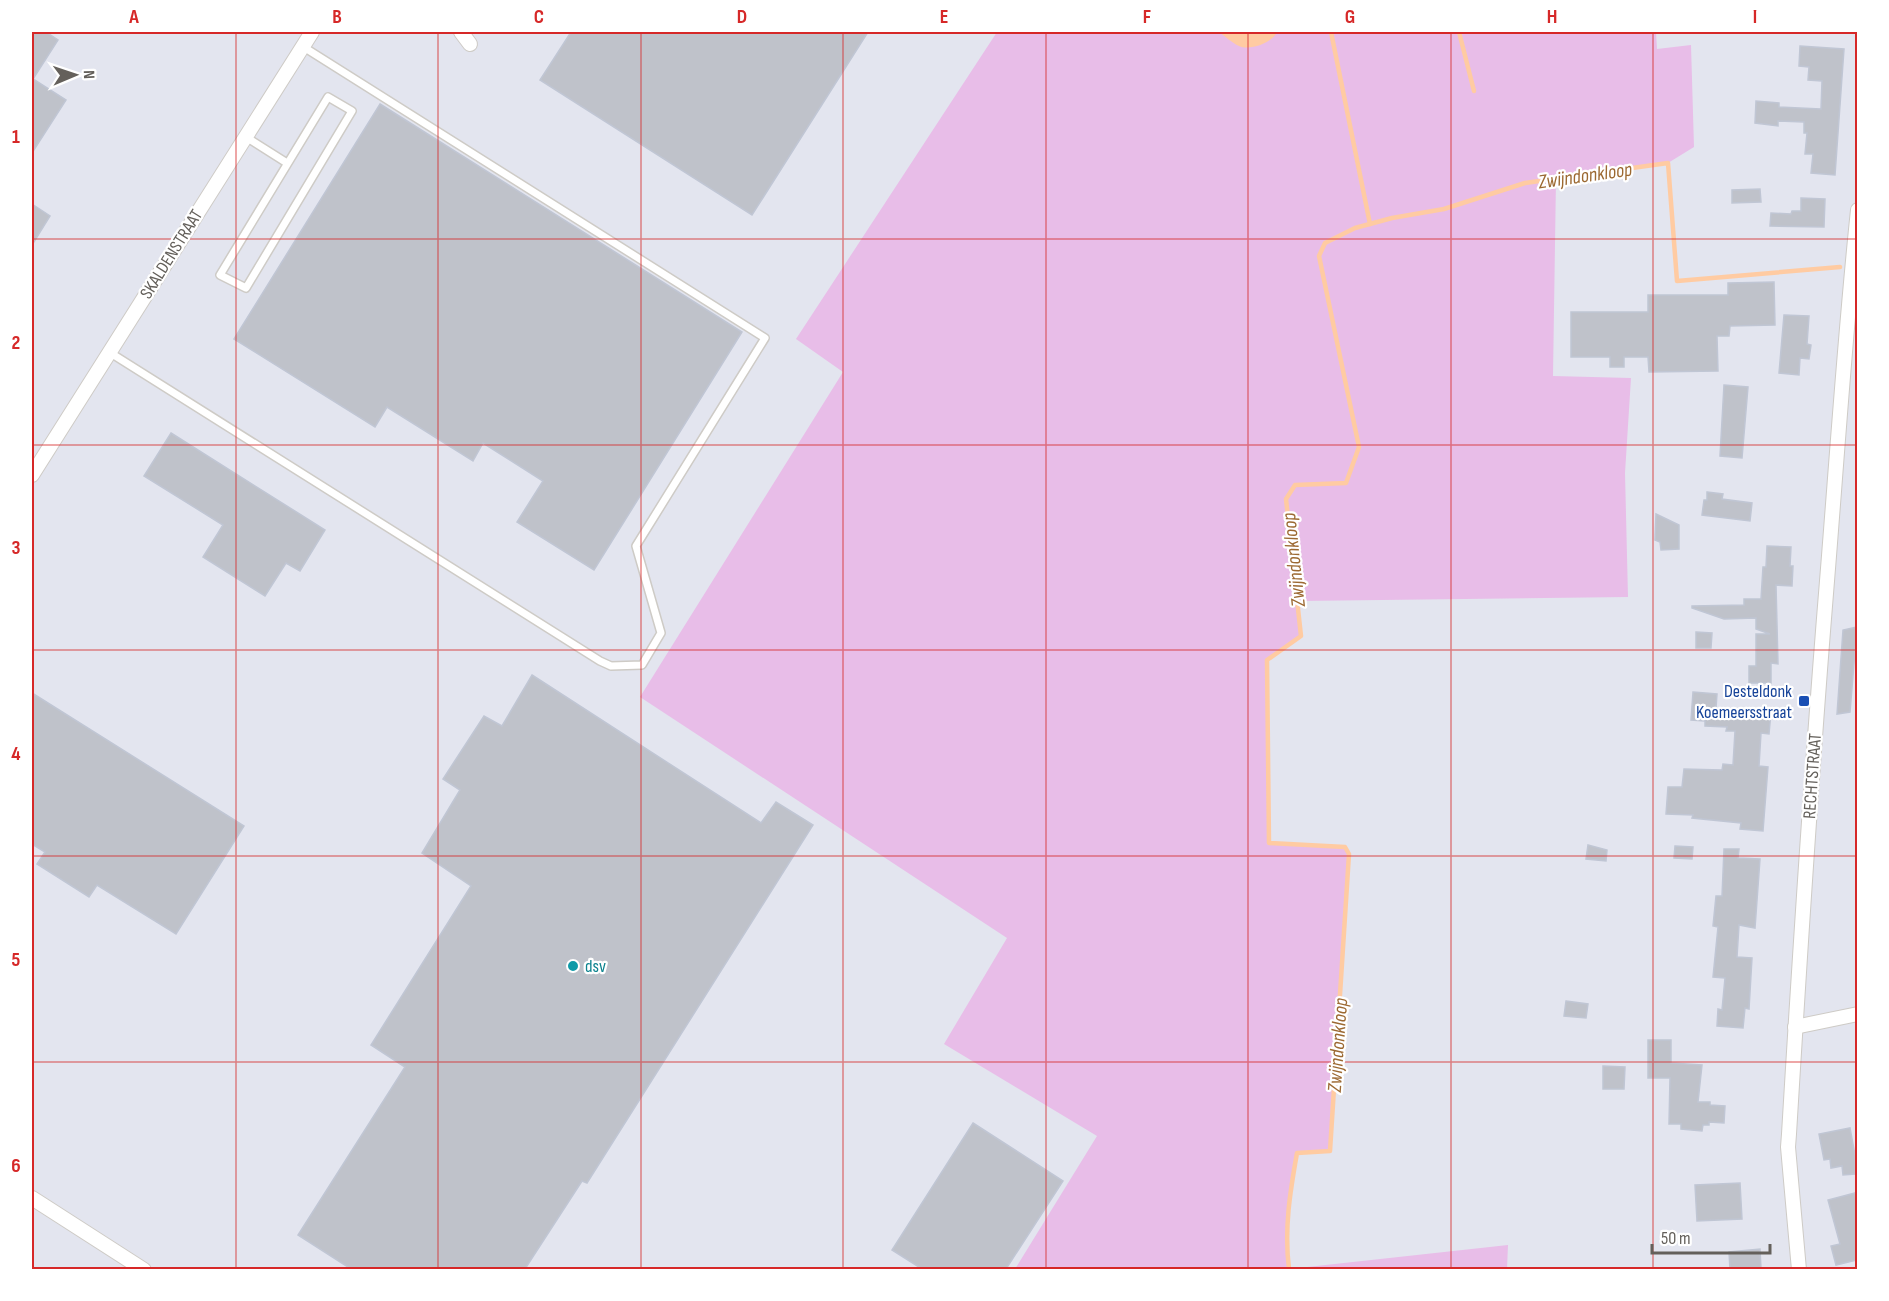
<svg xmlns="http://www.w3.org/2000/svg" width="1889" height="1301" font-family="'Sofia Sans Condensed',sans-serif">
	<rect width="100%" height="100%" fill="#e3e5ef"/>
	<!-- green -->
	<path fill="#e8bde8" d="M 997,32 L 1656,32 L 1657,49 L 1691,45 L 1694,147 L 1668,163 L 1556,179 L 1553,376 L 1631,378 L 1625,473 L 1628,597 L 1299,601 L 1301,636 L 1267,660 L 1269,843 L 1345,847 L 1349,854 L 1330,1151 L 1297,1153 C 1290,1192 1284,1229 1289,1269 L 1508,1245 L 1507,1269 L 1015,1269 L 1097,1136 L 944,1044 L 1007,938 L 640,697 L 843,372 L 796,339 Z"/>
	<!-- water -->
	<path fill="#ffcba2" d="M 1219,32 L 1277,32 C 1272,43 1250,51 1239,46 C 1232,43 1225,36 1219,32 Z"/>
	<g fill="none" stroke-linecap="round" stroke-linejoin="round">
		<!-- stream -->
		<g stroke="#ffcba2" stroke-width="4.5">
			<path d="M 1331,32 L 1370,224"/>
			<path d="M 1459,32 L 1474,91"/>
			<path d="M 1286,1270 L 1289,1269 C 1284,1229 1290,1192 1297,1153 L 1330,1151 L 1349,854 L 1345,847 L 1269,843 L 1267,660 L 1301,636 L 1286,499 L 1295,485 L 1346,483 L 1359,447 L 1319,256 L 1325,243 L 1355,228 L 1392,218 L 1444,209 L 1525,183 L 1668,163 L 1677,281 L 1840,267"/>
		</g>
	</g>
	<!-- building -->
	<g fill="#bfc2ca" stroke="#c0c6d4" stroke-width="1.5">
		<path d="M 32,32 L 46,32 L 58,40 L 33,79 L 66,100 L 32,153 Z"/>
		<path d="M 571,32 L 868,32 L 752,215 L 540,80 Z"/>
		<path d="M 1800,46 L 1844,49 L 1835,175 L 1811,173 L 1813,154 L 1805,154 L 1807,133 L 1804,133 L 1804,122 L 1778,121 L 1778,126 L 1755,123 L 1756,101 L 1779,103 L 1779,107 L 1821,109 L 1822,81 L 1808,80 L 1809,67 L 1799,66 Z"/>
		<path d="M 380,104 L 742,332 L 594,570 L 517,522 L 543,481 L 483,443 L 473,461 L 387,407 L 375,427 L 234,339 Z"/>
		<path d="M 1760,189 L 1761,202 L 1732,203 L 1732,190 Z"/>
		<path d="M 1801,198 L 1825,199 L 1824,227 L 1770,226 L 1771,213 L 1791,214 L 1792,211 L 1801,211 Z"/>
		<path d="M 32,204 L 50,216 L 32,245 Z"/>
		<path d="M 1774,282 L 1775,325 L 1730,326 L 1729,336 L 1717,336 L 1718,371 L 1649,372 L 1648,357 L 1624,357 L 1624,367 L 1610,367 L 1610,357 L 1571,357 L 1571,312 L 1648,312 L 1648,295 L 1728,295 L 1728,283 Z"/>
		<path d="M 1784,315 L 1809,316 L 1807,344 L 1811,345 L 1809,359 L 1800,358 L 1799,375 L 1779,373 Z"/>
		<path d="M 1724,385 L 1748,387 L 1742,458 L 1720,456 Z"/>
		<path d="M 171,433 L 325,530 L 300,571 L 286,563 L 265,596 L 203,557 L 223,525 L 144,476 Z"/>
		<path d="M 1707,492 L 1723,494 L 1722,499 L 1752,503 L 1750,521 L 1702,515 L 1704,500 L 1707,500 Z"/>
		<path d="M 1656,514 L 1679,525 L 1679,549 L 1661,550 L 1660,542 L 1655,540 Z"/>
		<path d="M 1767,546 L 1791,547 L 1790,566 L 1793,566 L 1792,586 L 1776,585 L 1778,664 L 1771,663 L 1771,683 L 1749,683 L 1749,666 L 1756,666 L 1756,634 L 1770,634 L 1756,629 L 1756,618 L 1724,619 L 1692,608 L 1692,606 L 1744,605 L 1744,599 L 1761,599 L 1763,567 L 1766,567 Z"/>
		<path d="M 1857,627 L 1850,712 L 1837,714 L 1843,630 Z"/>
		<path d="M 1696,632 L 1712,633 L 1711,648 L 1696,648 Z"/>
		<path d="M 532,675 L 761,823 L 776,802 L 813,825 L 587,1183 L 582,1181 L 525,1269 L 351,1269 L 298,1235 L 405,1067 L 371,1045 L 471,886 L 422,853 L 460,790 L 443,779 L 484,716 L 502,726 Z"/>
		<path d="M 1693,692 L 1717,694 L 1716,708 L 1771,712 L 1769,734 L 1761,733 L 1759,766 L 1768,767 L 1763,831 L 1740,829 L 1741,823 L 1692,818 L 1693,815 L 1666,814 L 1668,787 L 1682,787 L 1684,769 L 1722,770 L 1723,764 L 1733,765 L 1735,731 L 1726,731 L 1727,727 L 1705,726 L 1705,721 L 1691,720 Z"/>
		<path d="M 32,693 L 244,826 L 176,934 L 97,885 L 89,897 L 37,864 L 45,852 L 32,844 Z"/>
		<path d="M 1588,845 L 1607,850 L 1606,861 L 1586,859 Z"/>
		<path d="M 1675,846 L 1693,847 L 1692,859 L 1674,858 Z"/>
		<path d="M 1724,849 L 1739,849 L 1738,858 L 1760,859 L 1755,928 L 1739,925 L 1737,957 L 1752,958 L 1749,1009 L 1745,1008 L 1743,1028 L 1717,1026 L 1718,1009 L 1722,1010 L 1725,978 L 1713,977 L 1718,927 L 1713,926 L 1716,896 L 1722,896 Z"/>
		<path d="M 1566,1001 L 1588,1004 L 1586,1018 L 1564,1016 Z"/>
		<path d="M 1648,1040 L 1671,1040 L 1671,1063 L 1702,1065 L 1698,1102 L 1710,1102 L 1710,1105 L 1725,1106 L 1724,1123 L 1709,1122 L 1709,1125 L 1703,1125 L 1702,1131 L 1681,1129 L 1681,1124 L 1669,1124 L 1670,1078 L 1648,1078 Z"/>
		<path d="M 1603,1066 L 1625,1067 L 1624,1089 L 1603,1089 Z"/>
		<path d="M 973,1123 L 1063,1181 L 1006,1269 L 922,1269 L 892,1250 Z"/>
		<path d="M 1850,1128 L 1855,1155 L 1855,1174 L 1843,1175 L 1842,1166 L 1831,1168 L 1830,1159 L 1824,1160 L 1819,1134 Z"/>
		<path d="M 1740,1183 L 1742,1219 L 1697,1221 L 1695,1185 Z"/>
		<path d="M 1855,1193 L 1857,1201 L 1857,1260 L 1836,1265 L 1831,1246 L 1840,1244 L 1828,1200 Z"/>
		<path d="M 1760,1249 L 1761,1269 L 1730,1269 L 1729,1252 Z"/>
	</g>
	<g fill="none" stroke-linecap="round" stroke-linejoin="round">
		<defs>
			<g id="lane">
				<path d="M 328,97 L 352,111 L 246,288 L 220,275 Z"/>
				<path d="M 246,137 L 287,163"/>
				<path d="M 109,352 L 600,661 L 611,666 L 642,665 L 661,633 L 636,546 L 765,338 L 302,46"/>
			</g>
			<g id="street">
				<path d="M 461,32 L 470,44"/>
				<path d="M 32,475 L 312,32"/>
				<path d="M 1795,1027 L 1858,1014"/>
				<path d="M 32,1198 L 144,1270"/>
				<path d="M 1799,1270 L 1788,1147 L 1789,1134 C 1800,950 1812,765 1827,581 C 1837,457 1845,334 1858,210"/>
			</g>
		</defs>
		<!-- lane casing -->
		<use href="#lane" stroke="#cecbc6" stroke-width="10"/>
		<!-- street casing -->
		<use href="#street" stroke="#cecbc6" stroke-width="16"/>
		<!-- lane -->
		<use href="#lane" stroke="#fff" stroke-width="7"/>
		<!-- street -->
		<use href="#street" stroke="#fff" stroke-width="14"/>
	</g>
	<!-- grid -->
	<path fill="none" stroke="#d62828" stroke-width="1.5" stroke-opacity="0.55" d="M 236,32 L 236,1270M 438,32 L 438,1270M 641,32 L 641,1270M 843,32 L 843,1270M 1046,32 L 1046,1270M 1248,32 L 1248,1270M 1451,32 L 1451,1270M 1653,32 L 1653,1270M 32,239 L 1858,239M 32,445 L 1858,445M 32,650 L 1858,650M 32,856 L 1858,856M 32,1062 L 1858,1062"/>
	<!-- markers -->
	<rect fill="#1a4fb4" stroke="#fff" stroke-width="2" x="1798" y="695" width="12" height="12" rx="3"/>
	<circle fill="#0f9aa8" stroke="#fff" stroke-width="2" cx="573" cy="966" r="6"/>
	<g text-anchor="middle" stroke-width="4.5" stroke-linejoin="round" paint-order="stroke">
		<!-- street labels -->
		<g font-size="18" fill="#64605b" stroke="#fff">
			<text transform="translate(171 254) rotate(-58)" y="6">SKALDENSTRAAT</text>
			<text transform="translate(1812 776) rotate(-86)" y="6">RECHTSTRAAT</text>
		</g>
		<!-- transit labels -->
		<g font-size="18" fill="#164399" stroke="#fff" text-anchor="end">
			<text x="1792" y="697">Desteldonk<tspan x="1792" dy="21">Koemeersstraat</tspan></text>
		</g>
		<!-- culture labels -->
		<g font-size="18" fill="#0d838f" stroke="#fff" text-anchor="start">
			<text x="585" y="972">dsv</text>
		</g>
		<!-- water labels -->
		<g font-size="20" font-style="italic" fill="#9c6932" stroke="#fff">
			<text transform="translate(1585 175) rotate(-8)" y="7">Zwijndonkloop</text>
			<text transform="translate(1293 560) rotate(-96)" y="7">Zwijndonkloop</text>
			<text transform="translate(1337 1045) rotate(-86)" y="7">Zwijndonkloop</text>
		</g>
	</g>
	<!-- border -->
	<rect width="1889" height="1301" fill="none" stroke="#ffffff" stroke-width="66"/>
	<!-- north arrow -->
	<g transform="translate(75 75) rotate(88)" stroke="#ffffff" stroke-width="4.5" paint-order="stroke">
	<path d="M0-4.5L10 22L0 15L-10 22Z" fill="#64605b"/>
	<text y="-9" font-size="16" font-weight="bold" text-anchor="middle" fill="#64605b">N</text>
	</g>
	<!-- scale -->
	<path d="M1652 1244v9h118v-9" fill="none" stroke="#64605b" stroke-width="3"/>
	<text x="1661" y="1244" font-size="18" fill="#64605b" stroke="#ffffff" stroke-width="4.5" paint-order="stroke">50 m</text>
	<rect x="33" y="33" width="1823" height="1235" fill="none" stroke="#d62828" stroke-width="2"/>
	<g font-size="20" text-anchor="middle" font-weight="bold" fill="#d62828">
		<text x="134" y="23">A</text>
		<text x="337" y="23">B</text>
		<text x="539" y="23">C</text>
		<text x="742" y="23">D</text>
		<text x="944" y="23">E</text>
		<text x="1147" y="23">F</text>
		<text x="1350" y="23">G</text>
		<text x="1552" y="23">H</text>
		<text x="1755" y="23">I</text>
		<text x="16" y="143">1</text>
		<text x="16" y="349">2</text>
		<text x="16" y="554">3</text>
		<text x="16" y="760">4</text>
		<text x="16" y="966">5</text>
		<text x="16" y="1172">6</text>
	</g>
</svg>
